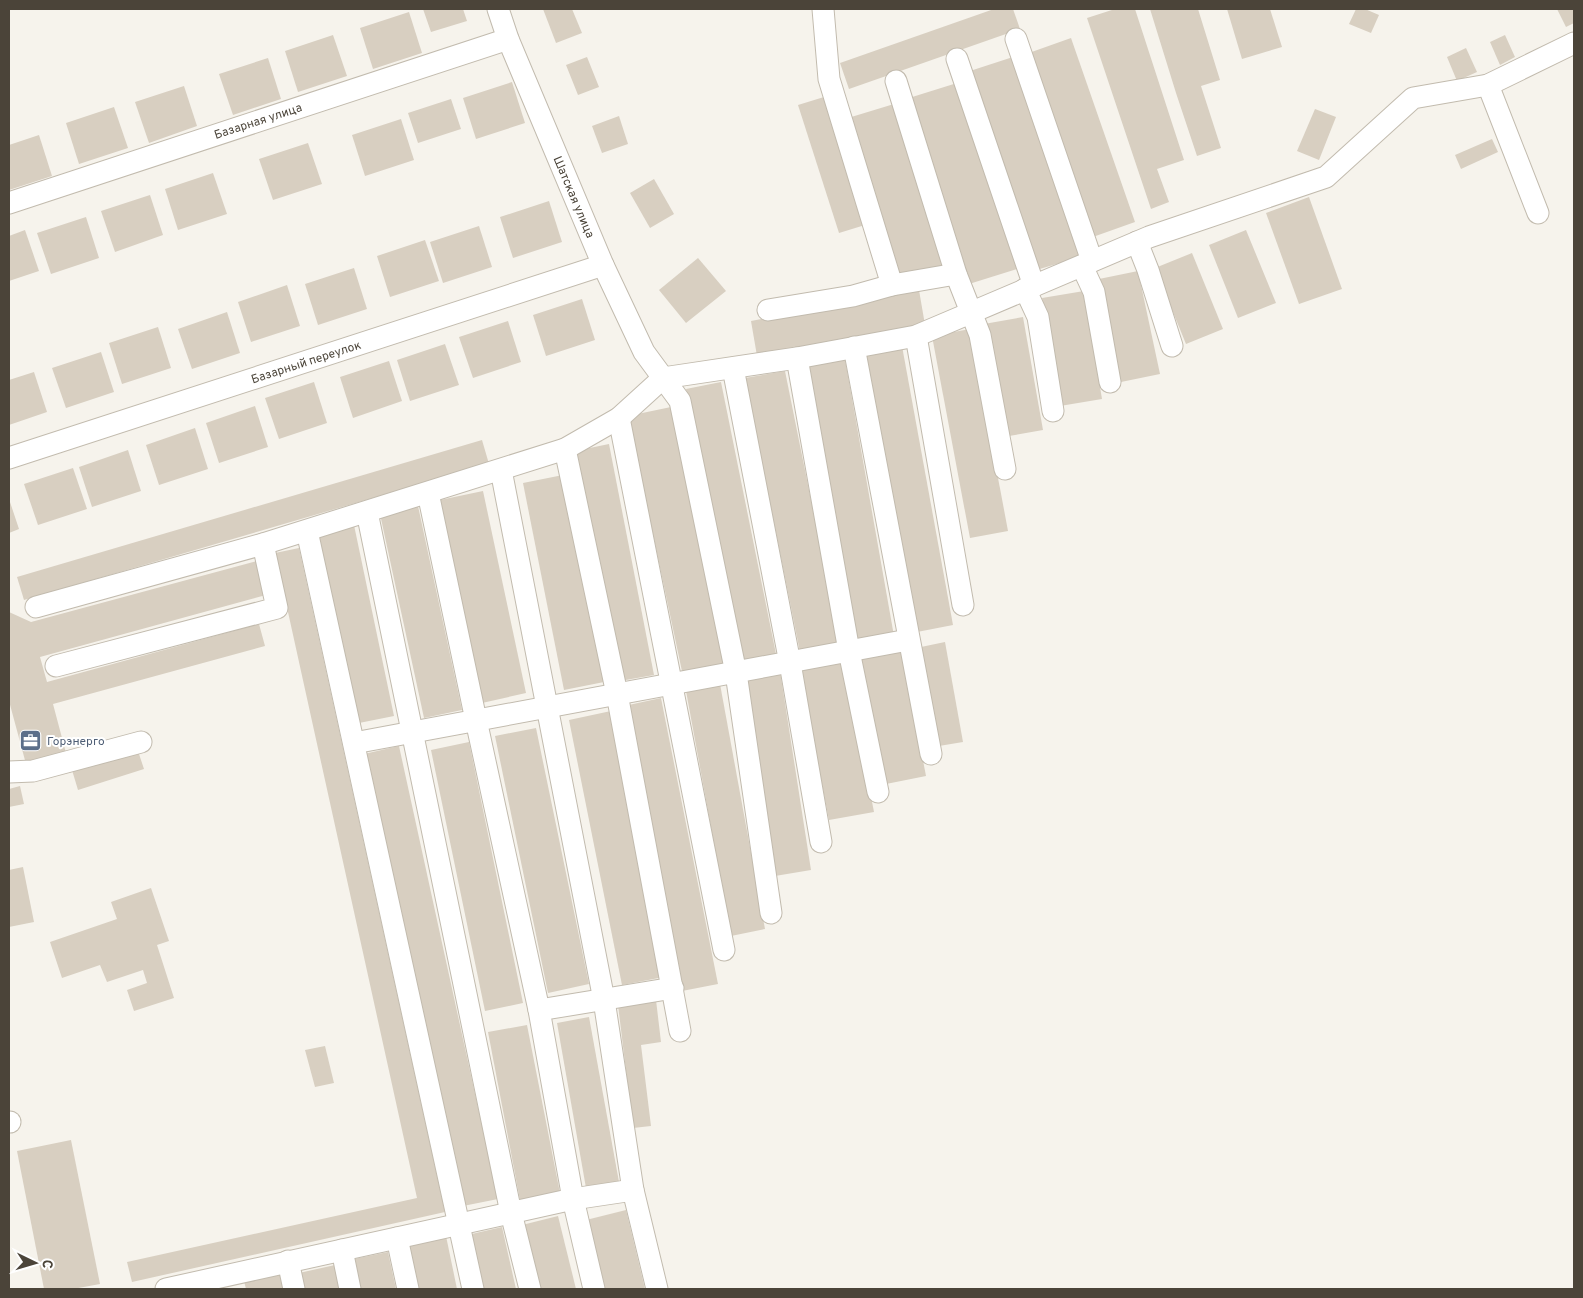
<svg xmlns="http://www.w3.org/2000/svg" width="1583" height="1298" font-family="Overpass,sans-serif">
	<rect width="100%" height="100%" fill="#f6f3ec"/>
	<!-- building -->
	<g fill="#d8cfc1">
		<path d="M 423,9 L 463,9 L 467,21 L 431,32 Z"/>
		<path d="M 543,9 L 572,9 L 582,33 L 556,43 Z"/>
		<path d="M 994,9 L 1013,9 L 1020,29 L 849,89 L 840,63 Z"/>
		<path d="M 1115,9 L 1135,9 L 1184,160 L 1157,169 L 1169,202 L 1151,209 L 1087,18 Z"/>
		<path d="M 1150,9 L 1198,9 L 1220,80 L 1201,86 L 1221,148 L 1197,156 L 1176,93 Z"/>
		<path d="M 1227,9 L 1270,9 L 1282,47 L 1242,59 Z"/>
		<path d="M 1356,9 L 1365,9 L 1379,15 L 1371,33 L 1349,24 Z"/>
		<path d="M 1557,9 L 1574,9 L 1574,23 L 1566,27 Z"/>
		<path d="M 409,12 L 422,53 L 373,69 L 360,28 Z"/>
		<path d="M 333,35 L 347,76 L 298,92 L 285,51 Z"/>
		<path d="M 1505,35 L 1515,57 L 1500,65 L 1490,42 Z"/>
		<path d="M 1071,38 L 1135,222 L 1090,238 L 1026,54 Z"/>
		<path d="M 1466,48 L 1477,72 L 1457,81 L 1447,57 Z"/>
		<path d="M 1016,56 L 1080,257 L 1033,271 L 970,71 Z"/>
		<path d="M 587,57 L 599,87 L 578,95 L 566,65 Z"/>
		<path d="M 268,58 L 281,99 L 233,115 L 219,74 Z"/>
		<path d="M 512,82 L 525,123 L 476,139 L 463,98 Z"/>
		<path d="M 957,83 L 1017,269 L 969,284 L 909,98 Z"/>
		<path d="M 184,86 L 197,126 L 149,143 L 135,102 Z"/>
		<path d="M 824,97 L 865,225 L 839,233 L 798,105 Z"/>
		<path d="M 451,99 L 461,129 L 418,143 L 408,113 Z"/>
		<path d="M 894,104 L 943,267 L 898,281 L 848,118 Z"/>
		<path d="M 114,107 L 128,148 L 79,164 L 66,123 Z"/>
		<path d="M 1315,109 L 1336,117 L 1319,160 L 1297,151 Z"/>
		<path d="M 619,116 L 628,144 L 602,153 L 592,126 Z"/>
		<path d="M 401,119 L 414,160 L 365,176 L 352,135 Z"/>
		<path d="M 39,135 L 52,176 L 9,190 L 9,145 Z"/>
		<path d="M 1492,139 L 1498,152 L 1461,169 L 1455,155 Z"/>
		<path d="M 308,143 L 322,184 L 273,200 L 259,159 Z"/>
		<path d="M 213,173 L 227,214 L 178,230 L 165,189 Z"/>
		<path d="M 654,179 L 674,214 L 650,228 L 630,193 Z"/>
		<path d="M 150,195 L 163,235 L 115,252 L 101,211 Z"/>
		<path d="M 1309,197 L 1342,289 L 1299,304 L 1266,213 Z"/>
		<path d="M 549,201 L 562,242 L 513,258 L 500,217 Z"/>
		<path d="M 86,217 L 99,258 L 51,274 L 37,233 Z"/>
		<path d="M 479,226 L 492,267 L 443,283 L 430,242 Z"/>
		<path d="M 25,230 L 39,271 L 9,281 L 9,236 Z"/>
		<path d="M 1246,230 L 1276,303 L 1238,318 L 1209,245 Z"/>
		<path d="M 425,240 L 439,281 L 390,297 L 377,256 Z"/>
		<path d="M 1192,253 L 1223,329 L 1186,344 L 1155,268 Z"/>
		<path d="M 698,258 L 726,291 L 686,323 L 659,290 Z"/>
		<path d="M 354,268 L 367,309 L 318,325 L 305,284 Z"/>
		<path d="M 1138,271 L 1160,374 L 1121,382 L 1099,279 Z"/>
		<path d="M 287,285 L 300,326 L 251,342 L 238,302 Z"/>
		<path d="M 919,290 L 925,325 L 757,356 L 751,321 Z"/>
		<path d="M 1084,291 L 1102,399 L 1060,406 L 1042,298 Z"/>
		<path d="M 582,299 L 595,340 L 546,356 L 533,315 Z"/>
		<path d="M 227,312 L 240,353 L 192,369 L 178,329 Z"/>
		<path d="M 1023,317 L 1043,430 L 1003,437 L 984,324 Z"/>
		<path d="M 508,321 L 521,362 L 473,378 L 459,337 Z"/>
		<path d="M 158,327 L 171,368 L 122,384 L 109,343 Z"/>
		<path d="M 970,329 L 1008,531 L 970,538 L 932,336 Z"/>
		<path d="M 445,344 L 459,385 L 410,401 L 397,360 Z"/>
		<path d="M 902,346 L 953,625 L 917,632 L 866,352 Z"/>
		<path d="M 101,352 L 114,392 L 66,408 L 52,368 Z"/>
		<path d="M 845,359 L 894,636 L 856,643 L 806,366 Z"/>
		<path d="M 389,361 L 402,401 L 353,418 L 340,377 Z"/>
		<path d="M 785,371 L 840,644 L 800,652 L 745,378 Z"/>
		<path d="M 34,372 L 47,412 L 9,425 L 9,380 Z"/>
		<path d="M 314,382 L 327,423 L 279,439 L 265,398 Z"/>
		<path d="M 721,382 L 777,659 L 742,666 L 686,389 Z"/>
		<path d="M 255,406 L 268,447 L 219,463 L 206,423 Z"/>
		<path d="M 671,407 L 726,667 L 683,676 L 628,416 Z"/>
		<path d="M 195,428 L 208,469 L 159,485 L 146,445 Z"/>
		<path d="M 482,440 L 489,464 L 24,600 L 17,577 Z"/>
		<path d="M 609,444 L 654,675 L 620,681 L 575,451 Z"/>
		<path d="M 128,450 L 141,491 L 92,507 L 79,467 Z"/>
		<path d="M 73,468 L 87,509 L 38,525 L 24,484 Z"/>
		<path d="M 563,475 L 604,682 L 564,690 L 523,483 Z"/>
		<path d="M 483,491 L 526,693 L 482,703 L 440,500 Z"/>
		<path d="M 9,499 L 19,529 L 9,533 Z"/>
		<path d="M 418,506 L 462,710 L 424,718 L 380,514 Z"/>
		<path d="M 354,525 L 394,716 L 359,723 L 318,532 Z"/>
		<path d="M 299,548 L 445,1212 L 132,1282 L 127,1262 L 417,1198 L 275,553 Z"/>
		<path d="M 257,561 L 266,595 L 40,657 L 47,682 L 259,624 L 265,646 L 53,704 L 66,753 L 26,764 L 9,701 L 9,612 L 31,622 Z"/>
		<path d="M 945,642 L 963,742 L 939,746 L 921,647 Z"/>
		<path d="M 902,651 L 926,776 L 886,784 L 861,659 Z"/>
		<path d="M 845,661 L 874,812 L 829,820 L 800,670 Z"/>
		<path d="M 780,671 L 811,870 L 775,876 L 744,677 Z"/>
		<path d="M 720,684 L 765,929 L 731,936 L 686,691 Z"/>
		<path d="M 661,698 L 718,984 L 682,991 L 624,706 Z"/>
		<path d="M 611,711 L 664,977 L 622,985 L 569,720 Z"/>
		<path d="M 536,728 L 589,984 L 548,993 L 495,736 Z"/>
		<path d="M 469,742 L 523,1003 L 485,1011 L 431,750 Z"/>
		<path d="M 399,746 L 498,1199 L 463,1206 L 364,754 Z"/>
		<path d="M 137,748 L 144,769 L 78,790 L 72,770 Z"/>
		<path d="M 20,786 L 24,804 L 9,807 L 9,789 Z"/>
		<path d="M 23,867 L 34,922 L 9,927 L 9,870 Z"/>
		<path d="M 151,888 L 169,941 L 157,945 L 174,998 L 134,1011 L 127,990 L 147,983 L 143,970 L 107,982 L 100,965 L 62,978 L 50,942 L 117,919 L 111,902 Z"/>
		<path d="M 656,1000 L 661,1042 L 641,1045 L 651,1126 L 633,1128 L 618,1005 Z"/>
		<path d="M 589,1017 L 619,1182 L 586,1188 L 557,1023 Z"/>
		<path d="M 527,1025 L 560,1193 L 520,1200 L 488,1032 Z"/>
		<path d="M 325,1046 L 334,1083 L 315,1087 L 305,1050 Z"/>
		<path d="M 71,1140 L 100,1284 L 73,1289 L 44,1289 L 17,1151 Z"/>
		<path d="M 626,1210 L 645,1289 L 603,1289 L 586,1220 Z"/>
		<path d="M 558,1216 L 576,1289 L 538,1289 L 522,1225 Z"/>
		<path d="M 502,1227 L 516,1289 L 475,1289 L 463,1236 Z"/>
		<path d="M 446,1236 L 457,1289 L 417,1289 L 407,1245 Z"/>
		<path d="M 388,1252 L 396,1289 L 360,1289 L 354,1259 Z"/>
		<path d="M 335,1265 L 340,1289 L 302,1289 L 299,1273 Z"/>
		<path d="M 281,1273 L 284,1289 L 246,1289 L 244,1281 Z"/>
	</g>
	<g fill="none" stroke-linecap="round" stroke-linejoin="round">
		<defs>
			<g id="minor">
				<path d="M 498,9 L 508,39 L 603,265 L 644,352 L 680,401 L 736,673 L 771,913"/>
				<path d="M 823,9 L 829,79 L 892,285"/>
				<path d="M 1016,39 L 1092,261"/>
				<path d="M 957,59 L 1034,286"/>
				<path d="M 896,81 L 956,274 L 980,335 L 1005,469"/>
				<path d="M 1488,85 L 1538,213"/>
				<path d="M 9,203 L 508,39"/>
				<path d="M 1137,242 L 1148,270 L 1172,346"/>
				<path d="M 1082,266 L 1094,292 L 1110,382"/>
				<path d="M 1025,289 L 1038,317 L 1053,411"/>
				<path d="M 768,310 L 853,296 L 892,285 L 956,274"/>
				<path d="M 916,336 L 963,605"/>
				<path d="M 854,347 L 931,754"/>
				<path d="M 797,358 L 849,651 L 878,792"/>
				<path d="M 733,368 L 790,663 L 821,842"/>
				<path d="M 619,418 L 724,950"/>
				<path d="M 565,449 L 617,694 L 680,1031"/>
				<path d="M 9,458 L 603,265"/>
				<path d="M 501,470 L 604,1000 L 633,1190 L 657,1289"/>
				<path d="M 428,493 L 476,720 L 539,1010 L 573,1199 L 594,1289"/>
				<path d="M 367,512 L 511,1213 L 530,1289"/>
				<path d="M 307,531 L 473,1289"/>
				<path d="M 36,607 L 263,544 L 565,449 L 619,418 L 663,378 L 797,358 L 916,336 L 1149,237 L 1326,177 L 1413,98 L 1488,85 L 1574,43"/>
				<path d="M 56,666 L 277,608 L 263,544"/>
				<path d="M 354,743 L 908,640"/>
				<path d="M 9,772 L 33,771 L 141,742"/>
				<path d="M 539,1010 L 673,988"/>
				<path d="M 9,1122 L 10,1122"/>
				<path d="M 397,1238 L 408,1289"/>
				<path d="M 342,1250 L 350,1289"/>
				<path d="M 288,1261 L 294,1289"/>
				<path d="M 166,1289 L 573,1199 L 633,1190"/>
			</g>
		</defs>
		<!-- minor casing -->
		<use href="#minor" stroke="#c2bbae" stroke-width="23"/>
		<!-- minor -->
		<use href="#minor" stroke="#fff" stroke-width="21"/>
	</g>
	<!-- icons -->
	<defs>
		<symbol id="office-square" viewBox="-11 -11 22 22"><rect x="-9" y="-9" width="18" height="18" rx="4" fill="#5c6f8a" stroke="#fff"/><path d="M-6-3h4V-5.5h4V-3h4V5H-6ZM-1-4.5V-3h2v-1.5ZM-6 0V1H6V0Z" fill="#fff"/></symbol>
	</defs>
	<g fill-rule="evenodd">
		<use href="#office-square" x="18" y="728" width="25" height="25"/>
	</g>
	<g text-anchor="middle" stroke-width="4" stroke-linejoin="round" paint-order="stroke">
		<!-- street labels -->
		<g font-size="12" fill="#4b4439" stroke="#fff">
			<text transform="translate(258 121) rotate(-18)" y="4">Базарная улица</text>
			<text transform="translate(574 197) rotate(67)" y="4">Шатская улица</text>
			<text transform="translate(306 362) rotate(-18)" y="4">Базарный переулок</text>
		</g>
		<!-- service labels -->
		<g font-size="12" fill="#4e5e75" stroke="#fff" text-anchor="start">
			<text x="47" y="745">Горэнерго</text>
		</g>
	</g>
	<!-- border -->
	<rect width="1583" height="1298" fill="none" stroke="#4b4439" stroke-width="20"/>
	<!-- north arrow -->
	<g transform="translate(35 1263) rotate(95)" stroke="#ffffff" stroke-width="4" paint-order="stroke">
	<path d="M0-4L9 19L0 12L-9 19Z" fill="#4b4439"/>
	<text y="-8" font-size="14" font-weight="bold" text-anchor="middle" fill="#4b4439">С</text>
	</g>
</svg>
